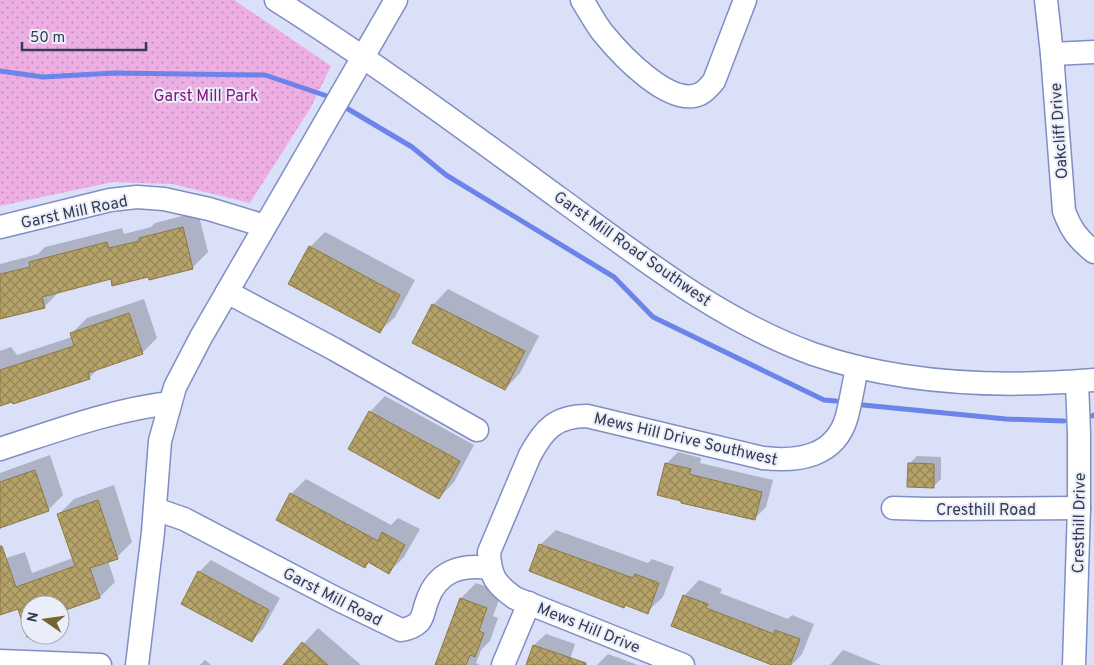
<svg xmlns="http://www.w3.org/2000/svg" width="1094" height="665" font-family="Overpass,sans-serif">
	<defs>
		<pattern id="park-dots" width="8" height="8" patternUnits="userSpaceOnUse" patternTransform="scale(1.25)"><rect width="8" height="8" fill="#edafe3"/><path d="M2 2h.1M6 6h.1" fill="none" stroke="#c190bb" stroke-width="1.8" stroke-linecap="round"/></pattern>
		<pattern id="building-cross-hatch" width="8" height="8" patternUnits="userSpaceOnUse" patternTransform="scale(1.25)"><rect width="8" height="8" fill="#b6a369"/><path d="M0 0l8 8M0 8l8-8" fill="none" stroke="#958659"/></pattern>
	</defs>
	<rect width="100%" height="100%" fill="#d9e0f7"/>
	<!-- park -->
	<path fill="url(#park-dots)" d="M 0,0 L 234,0 L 331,66 L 311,107 L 250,203 L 172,184 L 113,182 L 0,206 Z"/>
	<!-- shadow -->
	<g fill="#0003">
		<path d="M 198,212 L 208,252 L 192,268 L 149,275 L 112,278 L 60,291 L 44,307 L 0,318 L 0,264 L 38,254 L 45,247 L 122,228 L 124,234 L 151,227 L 155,223 Z"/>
		<path d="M 325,232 L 415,280 L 395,317 L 379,332 L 310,247 Z"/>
		<path d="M 448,289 L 539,336 L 520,373 L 505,389 L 433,305 Z"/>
		<path d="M 144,299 L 157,338 L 142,353 L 99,368 L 89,378 L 0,405 L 0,351 L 11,347 L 17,355 L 72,337 L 71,334 L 87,318 Z"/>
		<path d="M 385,396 L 474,445 L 454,482 L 439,498 L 350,449 L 370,412 Z"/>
		<path d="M 678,452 L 701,458 L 700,463 L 773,480 L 766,507 L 754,519 L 666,464 Z"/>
		<path d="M 50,455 L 63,495 L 48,510 L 4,525 L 0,530 L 0,473 Z"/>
		<path d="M 917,456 L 941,457 L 941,479 L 933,487 L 909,464 Z"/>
		<path d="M 306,479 L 391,525 L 398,518 L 420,529 L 404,557 L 389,572 L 369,562 L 365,566 L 291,494 Z"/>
		<path d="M 114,485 L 132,542 L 117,557 L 108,561 L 115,582 L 100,597 L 60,611 L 60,605 L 30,605 L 30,621 L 19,607 L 0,614 L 0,560 L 25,552 L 32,573 L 73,558 L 59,514 L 74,499 Z"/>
		<path d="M 556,530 L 648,563 L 652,559 L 674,567 L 663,597 L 647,612 L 540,545 Z"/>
		<path d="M 211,560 L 280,598 L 263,629 L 252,641 L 199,572 Z"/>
		<path d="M 699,580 L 722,589 L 720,593 L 788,619 L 792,615 L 814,624 L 802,654 L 792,665 L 775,665 L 684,596 Z"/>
		<path d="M 476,583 L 502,592 L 493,616 L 498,618 L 490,641 L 481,650 L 476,663 L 480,665 L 435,665 L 461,598 Z"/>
		<path d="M 318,628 L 361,665 L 284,665 Z"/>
		<path d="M 546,634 L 575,644 L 568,665 L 528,665 L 534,645 Z"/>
		<path d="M 843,650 L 881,665 L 830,665 Z"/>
		<path d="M 608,654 L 638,665 L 597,665 Z"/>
		<path d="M 205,660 L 211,665 L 200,665 Z"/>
	</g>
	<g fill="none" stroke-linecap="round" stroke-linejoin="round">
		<!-- stream -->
		<g stroke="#6c83e9" stroke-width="5">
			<path d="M 0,71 L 43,77 L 114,73 L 265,75 L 327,96 L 333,100"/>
			<path d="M 343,106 L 412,147 L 446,175 L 614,277 L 653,317 L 824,400 L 836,401"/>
			<path d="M 863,405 L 1006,419 L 1064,421"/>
			<path d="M 1092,416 L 1094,415"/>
		</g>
	</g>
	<!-- building -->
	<g fill="url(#building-cross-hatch)" stroke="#8d7a41">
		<path d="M 183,227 L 193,269 L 149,280 L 148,277 L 112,286 L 111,279 L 42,297 L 45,308 L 0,319 L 0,274 L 30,267 L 29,262 L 107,242 L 109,248 L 139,241 L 139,238 Z"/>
		<path d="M 309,246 L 400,295 L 380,333 L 288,284 Z"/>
		<path d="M 432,304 L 525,351 L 505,390 L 412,343 Z"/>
		<path d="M 129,313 L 143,354 L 88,373 L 90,379 L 13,404 L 12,402 L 0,406 L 0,370 L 74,346 L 70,333 Z"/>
		<path d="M 369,411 L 460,461 L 439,499 L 348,449 Z"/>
		<path d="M 665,463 L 691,469 L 689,474 L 762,492 L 755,520 L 681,503 L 681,501 L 657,495 Z"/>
		<path d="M 908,463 L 934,464 L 934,488 L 907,487 Z"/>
		<path d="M 35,470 L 49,511 L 0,528 L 0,482 Z"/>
		<path d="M 290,493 L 378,541 L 382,532 L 405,545 L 389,574 L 368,562 L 365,568 L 276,520 Z"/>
		<path d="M 98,500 L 118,559 L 90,568 L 100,598 L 60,612 L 60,605 L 30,605 L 30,637 L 27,637 L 18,609 L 0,615 L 0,546 L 2,546 L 16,587 L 75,566 L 57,514 Z"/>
		<path d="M 539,544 L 633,578 L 635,574 L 659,583 L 648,614 L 625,605 L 624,608 L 529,571 Z"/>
		<path d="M 198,571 L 269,610 L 252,642 L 181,604 Z"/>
		<path d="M 683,595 L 708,604 L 706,608 L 774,634 L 775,630 L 800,639 L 790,665 L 772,665 L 671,626 Z"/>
		<path d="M 460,598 L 487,608 L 479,631 L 484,633 L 475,657 L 470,655 L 466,665 L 435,665 Z"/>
		<path d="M 302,642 L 328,665 L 283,665 Z"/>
		<path d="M 533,645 L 586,663 L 586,665 L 526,665 Z"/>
	</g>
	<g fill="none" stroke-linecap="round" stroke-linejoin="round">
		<defs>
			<g id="minor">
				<path d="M 276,0 C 374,62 466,130 559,198 C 639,256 719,320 813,354 C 903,385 1000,388 1094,380"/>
				<path d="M 582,0 C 589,11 595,23 603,33 C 620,54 670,108 700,94 C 706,91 710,86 714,81 L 745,0"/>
				<path d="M 1046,0 L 1052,54 L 1064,211 C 1071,230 1078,239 1094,252"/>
				<path d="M 1052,54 L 1094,52"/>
				<path d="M 0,227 L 110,200 L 137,197 L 164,199 L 209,209 L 265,226"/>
				<path d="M 227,292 L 334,349 L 477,430"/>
				<path d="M 0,449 C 56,431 111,410 170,403"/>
				<path d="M 893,508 L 926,509 L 1079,508"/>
				<path d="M 155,509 L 184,519 L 337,599 L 401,630 C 408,629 414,627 419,622 C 424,616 424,608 427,601 C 437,571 461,564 490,568"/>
				<path d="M 0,661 L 100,665"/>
				<path d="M 137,665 L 153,532 L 160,441 L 175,387 L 201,337 L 396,0"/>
				<path d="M 503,665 L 529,603"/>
				<path d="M 683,665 L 515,598 C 495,584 490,576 489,552 L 530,455 C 544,429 556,416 587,416 L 763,458 C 798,462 836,457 847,416 C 851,400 854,383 857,367"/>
				<path d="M 1074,665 L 1079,508 L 1079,434 L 1077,382"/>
			</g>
		</defs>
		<!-- minor casing -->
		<use href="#minor" stroke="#808ec3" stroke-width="25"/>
		<!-- minor -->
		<use href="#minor" stroke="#fff" stroke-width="22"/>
	</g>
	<g text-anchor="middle" stroke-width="4" stroke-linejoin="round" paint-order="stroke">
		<!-- park labels -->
		<g font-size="16" fill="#87147e" stroke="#eaeef9">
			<text x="206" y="101">Garst Mill Park</text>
		</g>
		<!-- street labels -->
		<g font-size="16" fill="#353b52" stroke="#eaeef9">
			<text transform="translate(1058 131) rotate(-94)" y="6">Oakcliff Drive</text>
			<text transform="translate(74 211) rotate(-12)" y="6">Garst Mill Road</text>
			<text transform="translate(633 248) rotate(35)" y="6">Garst Mill Road Southwest</text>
			<text transform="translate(686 438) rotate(13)" y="6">Mews Hill Drive Southwest</text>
			<text x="986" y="515">Cresthill Road</text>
			<text transform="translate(1078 523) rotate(-89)" y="6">Cresthill Drive</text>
			<text transform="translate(333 596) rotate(27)" y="6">Garst Mill Road</text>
			<text transform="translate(589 627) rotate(22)" y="6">Mews Hill Drive</text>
		</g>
	</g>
	<!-- north arrow -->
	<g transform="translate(45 620) rotate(283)"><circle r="24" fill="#eaeef9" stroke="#a2a6b6"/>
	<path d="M0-4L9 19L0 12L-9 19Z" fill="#756533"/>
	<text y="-8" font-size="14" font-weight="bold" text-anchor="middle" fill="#353b52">N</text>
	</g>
	<!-- scale -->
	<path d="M22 42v8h124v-8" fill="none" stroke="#353b52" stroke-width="2.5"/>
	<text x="30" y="42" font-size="15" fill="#353b52" stroke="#eaeef9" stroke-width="4" paint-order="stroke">50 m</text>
</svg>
